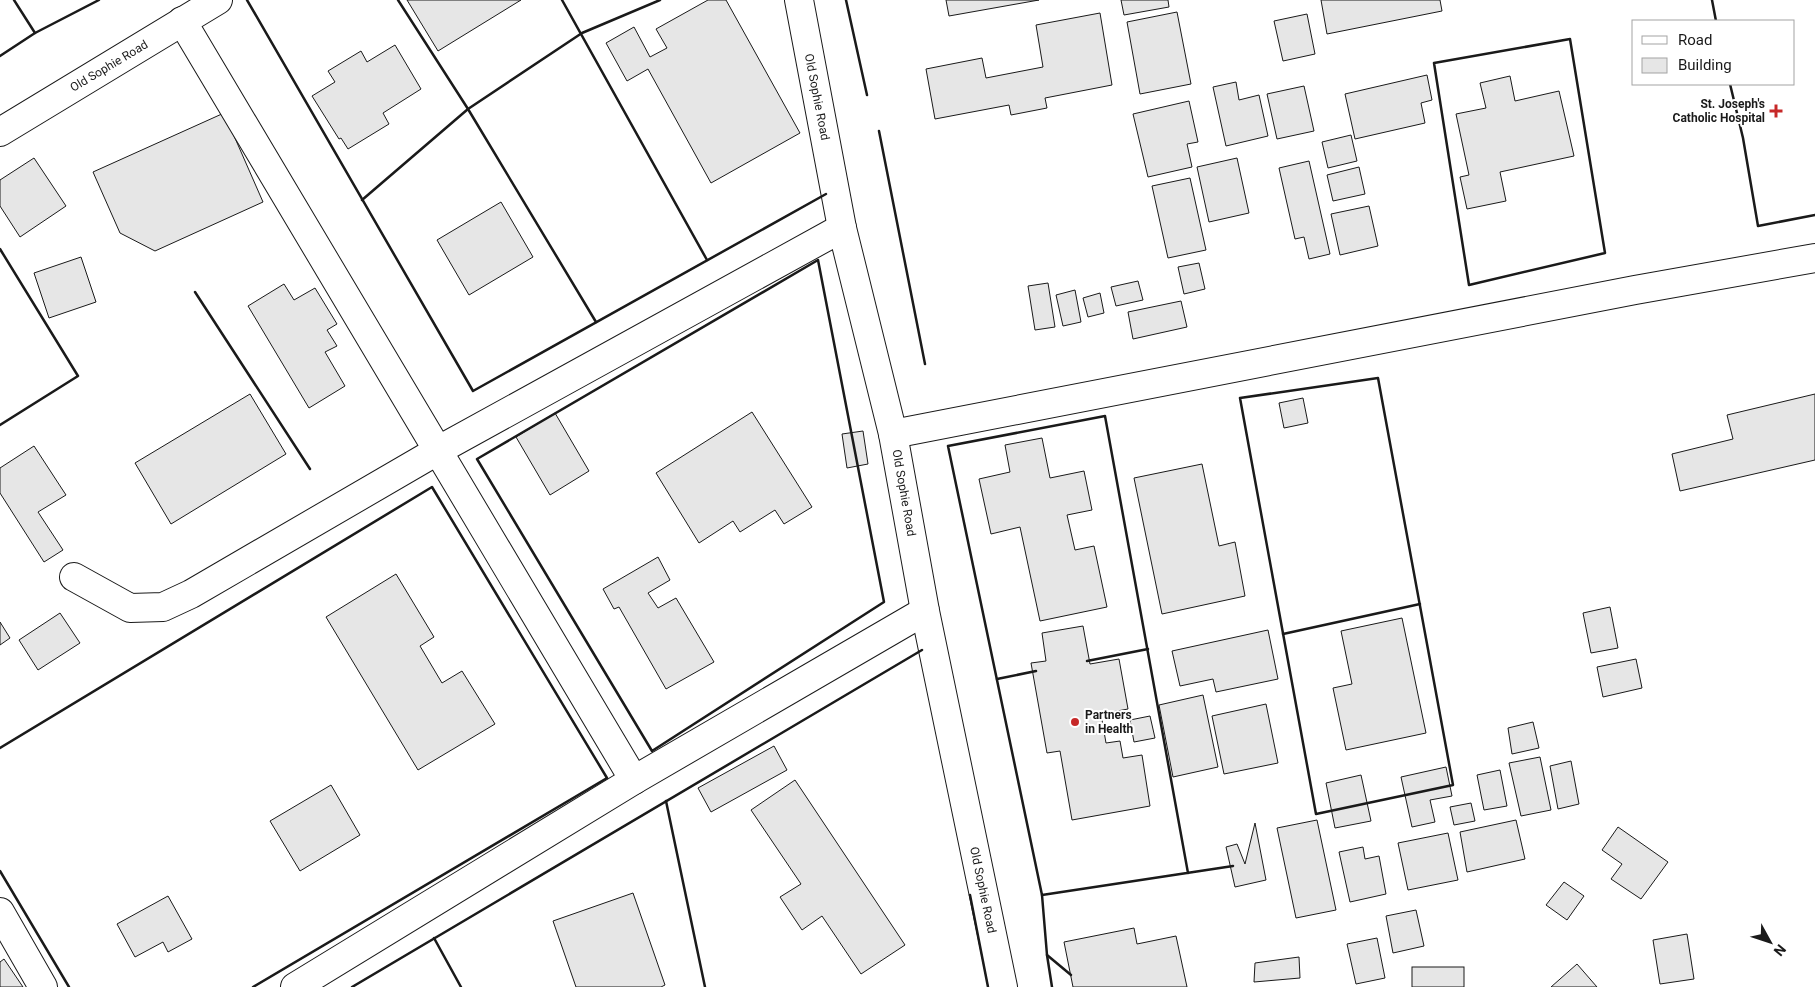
<svg xmlns="http://www.w3.org/2000/svg" width="1815" height="987" font-family="Roboto,sans-serif">
	<rect width="100%" height="100%" fill="#fff"/>
	<!-- building -->
	<g fill="#e6e6e6" stroke="#1a1a1a">
		<path d="M 407,0 L 521,0 L 438,51 Z"/>
		<path d="M 708,0 L 726,0 L 800,133 L 711,183 L 648,69 L 627,81 L 606,43 L 634,27 L 650,57 L 667,48 L 656,29 Z"/>
		<path d="M 946,0 L 1039,0 L 949,16 Z"/>
		<path d="M 1121,0 L 1168,0 L 1169,7 L 1124,15 Z"/>
		<path d="M 1321,0 L 1440,0 L 1442,11 L 1327,34 Z"/>
		<path d="M 1177,12 L 1191,84 L 1140,94 L 1127,22 Z"/>
		<path d="M 1100,13 L 1112,85 L 1045,98 L 1047,108 L 1011,115 L 1009,105 L 935,119 L 926,69 L 982,58 L 986,78 L 1043,67 L 1036,25 Z"/>
		<path d="M 1307,14 L 1315,54 L 1283,61 L 1274,21 Z"/>
		<path d="M 395,45 L 421,89 L 383,113 L 389,124 L 348,149 L 341,138 L 339,139 L 312,96 L 335,82 L 328,71 L 361,51 L 367,62 Z"/>
		<path d="M 1427,75 L 1432,100 L 1421,103 L 1425,123 L 1355,139 L 1345,94 Z"/>
		<path d="M 1510,76 L 1515,101 L 1559,91 L 1574,156 L 1500,172 L 1506,201 L 1467,209 L 1460,177 L 1469,175 L 1456,114 L 1486,108 L 1480,83 Z"/>
		<path d="M 1236,82 L 1239,100 L 1259,95 L 1268,136 L 1226,146 L 1213,87 Z"/>
		<path d="M 1304,86 L 1314,131 L 1277,139 L 1267,94 Z"/>
		<path d="M 1189,101 L 1198,142 L 1187,144 L 1192,167 L 1148,177 L 1133,114 Z"/>
		<path d="M 224,113 L 263,202 L 155,251 L 120,233 L 93,172 Z"/>
		<path d="M 1351,135 L 1357,161 L 1328,168 L 1322,142 Z"/>
		<path d="M 34,158 L 66,206 L 20,237 L 0,206 L 0,180 Z"/>
		<path d="M 1237,158 L 1249,213 L 1209,222 L 1197,167 Z"/>
		<path d="M 1309,161 L 1330,254 L 1309,259 L 1304,237 L 1295,239 L 1279,168 Z"/>
		<path d="M 1359,167 L 1365,194 L 1333,201 L 1327,175 Z"/>
		<path d="M 1190,178 L 1206,250 L 1168,258 L 1152,186 Z"/>
		<path d="M 501,202 L 533,257 L 469,295 L 437,240 Z"/>
		<path d="M 1369,206 L 1378,246 L 1340,255 L 1331,214 Z"/>
		<path d="M 81,257 L 96,302 L 49,318 L 34,273 Z"/>
		<path d="M 1199,263 L 1205,289 L 1184,294 L 1178,267 Z"/>
		<path d="M 1138,281 L 1143,300 L 1116,306 L 1111,287 Z"/>
		<path d="M 1048,283 L 1055,327 L 1035,330 L 1028,286 Z"/>
		<path d="M 284,284 L 294,300 L 315,288 L 337,324 L 327,330 L 337,346 L 325,352 L 345,386 L 309,408 L 248,306 Z"/>
		<path d="M 1075,290 L 1081,322 L 1063,326 L 1056,295 Z"/>
		<path d="M 1100,293 L 1104,313 L 1088,317 L 1083,298 Z"/>
		<path d="M 1181,301 L 1187,327 L 1133,339 L 1128,312 Z"/>
		<path d="M 250,394 L 286,454 L 171,524 L 135,463 Z"/>
		<path d="M 1815,394 L 1815,460 L 1680,491 L 1672,454 L 1733,439 L 1727,415 Z"/>
		<path d="M 1303,398 L 1308,423 L 1284,428 L 1279,403 Z"/>
		<path d="M 752,412 L 812,507 L 784,524 L 775,510 L 740,532 L 733,521 L 699,543 L 656,473 Z"/>
		<path d="M 555,413 L 589,471 L 550,495 L 516,437 Z"/>
		<path d="M 863,431 L 868,464 L 847,468 L 842,434 Z"/>
		<path d="M 1042,438 L 1050,478 L 1084,471 L 1092,510 L 1067,515 L 1075,550 L 1094,546 L 1107,607 L 1040,621 L 1020,527 L 991,534 L 979,479 L 1010,472 L 1005,445 Z"/>
		<path d="M 34,446 L 66,495 L 38,512 L 63,550 L 44,562 L 0,493 L 0,468 Z"/>
		<path d="M 1202,464 L 1219,546 L 1235,542 L 1245,596 L 1162,614 L 1134,478 Z"/>
		<path d="M 658,557 L 670,580 L 648,593 L 658,608 L 676,598 L 714,662 L 666,689 L 619,607 L 614,609 L 603,589 Z"/>
		<path d="M 396,574 L 434,637 L 420,646 L 442,683 L 462,671 L 495,724 L 418,770 L 326,617 Z"/>
		<path d="M 1610,607 L 1618,648 L 1591,653 L 1583,613 Z"/>
		<path d="M 60,613 L 80,643 L 38,670 L 19,640 Z"/>
		<path d="M 1402,618 L 1426,733 L 1346,750 L 1333,688 L 1352,684 L 1341,631 Z"/>
		<path d="M 0,622 L 10,638 L 0,645 Z"/>
		<path d="M 1083,626 L 1090,664 L 1119,659 L 1128,709 L 1101,714 L 1106,743 L 1120,741 L 1123,758 L 1142,755 L 1150,806 L 1072,820 L 1060,751 L 1047,753 L 1031,663 L 1046,661 L 1042,633 Z"/>
		<path d="M 1268,630 L 1278,679 L 1216,692 L 1213,679 L 1180,686 L 1172,651 Z"/>
		<path d="M 1636,659 L 1642,688 L 1603,697 L 1597,667 Z"/>
		<path d="M 1203,695 L 1218,767 L 1173,777 L 1159,705 Z"/>
		<path d="M 1266,704 L 1278,763 L 1224,774 L 1212,716 Z"/>
		<path d="M 1150,716 L 1155,738 L 1134,742 L 1130,720 Z"/>
		<path d="M 1533,722 L 1539,748 L 1512,754 L 1508,728 Z"/>
		<path d="M 774,746 L 787,770 L 711,812 L 698,788 Z"/>
		<path d="M 1540,757 L 1551,810 L 1521,816 L 1509,763 Z"/>
		<path d="M 1571,761 L 1579,804 L 1558,809 L 1550,766 Z"/>
		<path d="M 1446,767 L 1452,796 L 1430,800 L 1435,822 L 1412,827 L 1401,777 Z"/>
		<path d="M 1500,770 L 1507,806 L 1484,810 L 1477,775 Z"/>
		<path d="M 1361,775 L 1371,821 L 1335,828 L 1326,783 Z"/>
		<path d="M 795,780 L 905,945 L 861,974 L 822,916 L 802,930 L 780,897 L 801,884 L 751,810 Z"/>
		<path d="M 331,785 L 360,835 L 300,871 L 270,821 Z"/>
		<path d="M 1471,803 L 1475,821 L 1454,825 L 1450,807 Z"/>
		<path d="M 1317,820 L 1336,910 L 1296,918 L 1277,828 Z"/>
		<path d="M 1516,820 L 1525,859 L 1467,872 L 1460,832 Z"/>
		<path d="M 1255,823 L 1266,880 L 1235,887 L 1226,847 L 1237,844 L 1245,864 Z"/>
		<path d="M 1618,827 L 1668,862 L 1641,899 L 1611,879 L 1622,864 L 1602,850 Z"/>
		<path d="M 1448,833 L 1458,880 L 1408,890 L 1398,843 Z"/>
		<path d="M 1363,847 L 1365,859 L 1379,856 L 1386,894 L 1350,902 L 1339,852 Z"/>
		<path d="M 1564,882 L 1584,896 L 1567,920 L 1546,905 Z"/>
		<path d="M 633,893 L 665,985 L 661,987 L 576,987 L 553,921 Z"/>
		<path d="M 168,896 L 192,939 L 168,952 L 163,942 L 135,957 L 117,924 Z"/>
		<path d="M 1416,910 L 1424,946 L 1393,953 L 1386,916 Z"/>
		<path d="M 1134,928 L 1137,944 L 1176,936 L 1187,987 L 1073,987 L 1064,942 Z"/>
		<path d="M 1687,934 L 1694,979 L 1660,984 L 1653,940 Z"/>
		<path d="M 1377,938 L 1385,978 L 1356,984 L 1347,944 Z"/>
		<path d="M 1299,957 L 1300,978 L 1254,982 L 1255,963 Z"/>
		<path d="M 4,959 L 23,987 L 0,987 L 0,962 Z"/>
		<path d="M 1577,964 L 1597,987 L 1551,987 Z"/>
		<rect x="1412" y="967" width="52" height="20"/>
	</g>
	<g fill="none" stroke-linecap="round" stroke-linejoin="round">
		<defs>
			<g id="minor">
				<path d="M 799,0 L 842,228 L 893,434 L 925,611 L 1003,987"/>
				<path d="M 182,21 L 634,780"/>
				<path d="M 0,132 L 218,0"/>
				<path d="M 893,434 L 1635,290 L 1815,258"/>
				<path d="M 74,577 L 130,608 L 163,607 L 191,594 L 437,451 L 842,228"/>
				<path d="M 0,912 L 43,987"/>
				<path d="M 295,987 L 634,780 L 925,611"/>
			</g>
		</defs>
		<!-- minor casing -->
		<use href="#minor" stroke="#1a1a1a" stroke-width="30"/>
		<!-- minor -->
		<use href="#minor" stroke="#fff" stroke-width="28"/>
		<!-- wall -->
		<g stroke="#1a1a1a" stroke-width="2.5">
			<path d="M 247,0 L 473,391 L 826,194"/>
			<path d="M 398,0 L 468,109 L 596,322"/>
			<path d="M 562,0 L 707,260"/>
			<path d="M 846,0 L 867,95"/>
			<path d="M 1712,0 L 1716,21"/>
			<path d="M 35,33 L 99,0"/>
			<path d="M 1570,39 L 1605,253 L 1469,285 L 1434,63 Z"/>
			<path d="M 0,56 L 35,33 L 14,0"/>
			<path d="M 1730,84 L 1743,138 L 1758,226 L 1815,215"/>
			<path d="M 879,131 L 925,364"/>
			<path d="M 362,200 L 468,109 L 582,33 L 660,0"/>
			<path d="M 0,249 L 78,376 L 0,425"/>
			<path d="M 818,260 L 884,602 L 652,751 L 477,459 Z"/>
			<path d="M 195,292 L 310,469"/>
			<path d="M 1378,378 L 1453,785 L 1316,814 L 1240,398 Z"/>
			<path d="M 1283,634 L 1420,604"/>
			<path d="M 1087,661 L 1148,649"/>
			<path d="M 997,679 L 1036,671"/>
			<path d="M 0,748 L 432,487 L 607,778 L 253,987"/>
			<path d="M 666,801 L 705,987"/>
			<path d="M 0,871 L 69,987"/>
			<path d="M 1188,873 L 1105,416 L 948,446 L 1042,895 L 1233,866"/>
			<path d="M 970,895 L 988,987"/>
			<path d="M 1042,895 L 1047,955 L 1071,975"/>
			<path d="M 434,938 L 461,987"/>
			<path d="M 1047,955 L 1052,987"/>
			<path d="M 352,987 L 922,650"/>
		</g>
	</g>
	<!-- markers -->
	<g fill="#c62828" stroke="#fff" stroke-width="2">
		<path d="M1773.5 103.5h5v5h5v5h-5v5h-5v-5h-5v-5h5z"/>
		<circle cx="1075" cy="722" r="5"/>
	</g>
	<g text-anchor="middle" stroke-width="4" stroke-linejoin="round" paint-order="stroke">
		<!-- street labels -->
		<g font-size="12" fill="#1a1a1a" stroke="#fff">
			<text transform="translate(109 66) rotate(-31)" y="4">Old Sophie Road</text>
			<text transform="translate(817 97) rotate(79)" y="4">Old Sophie Road</text>
			<text transform="translate(904 493) rotate(80)" y="4">Old Sophie Road</text>
			<text transform="translate(983 890) rotate(78)" y="4">Old Sophie Road</text>
		</g>
		<!-- poi labels -->
		<g font-size="12" font-weight="bold" fill="#1a1a1a" stroke="#fff" text-anchor="end">
			<text x="1765" y="108">St. Joseph's<tspan x="1765" dy="14">Catholic Hospital</tspan></text>
			<text x="1085" y="719" text-anchor="start">Partners<tspan x="1085" dy="14">in Health</tspan></text>
		</g>
	</g>
	<!-- legend -->
	<rect x="1632" y="20" width="162" height="65" fill="#ffffff" stroke="#a3a3a3"/>
	<rect x="1642" y="36" width="25" height="8" fill="#ffffff" stroke="#a3a3a3"/>
	<text x="1678" y="45" font-size="15" fill="#1a1a1a">Road</text>
	<rect x="1642" y="58" width="25" height="15" fill="#e6e6e6" stroke="#a3a3a3"/>
	<text x="1678" y="70" font-size="15" fill="#1a1a1a">Building</text>
	<!-- north arrow -->
	<g transform="translate(1770 942) rotate(130)" stroke="#ffffff" stroke-width="4" paint-order="stroke">
	<path d="M0-4L9 19L0 12L-9 19Z" fill="#1a1a1a"/>
	<text y="-8" font-size="14" font-weight="bold" text-anchor="middle" fill="#1a1a1a">N</text>
	</g>
</svg>
